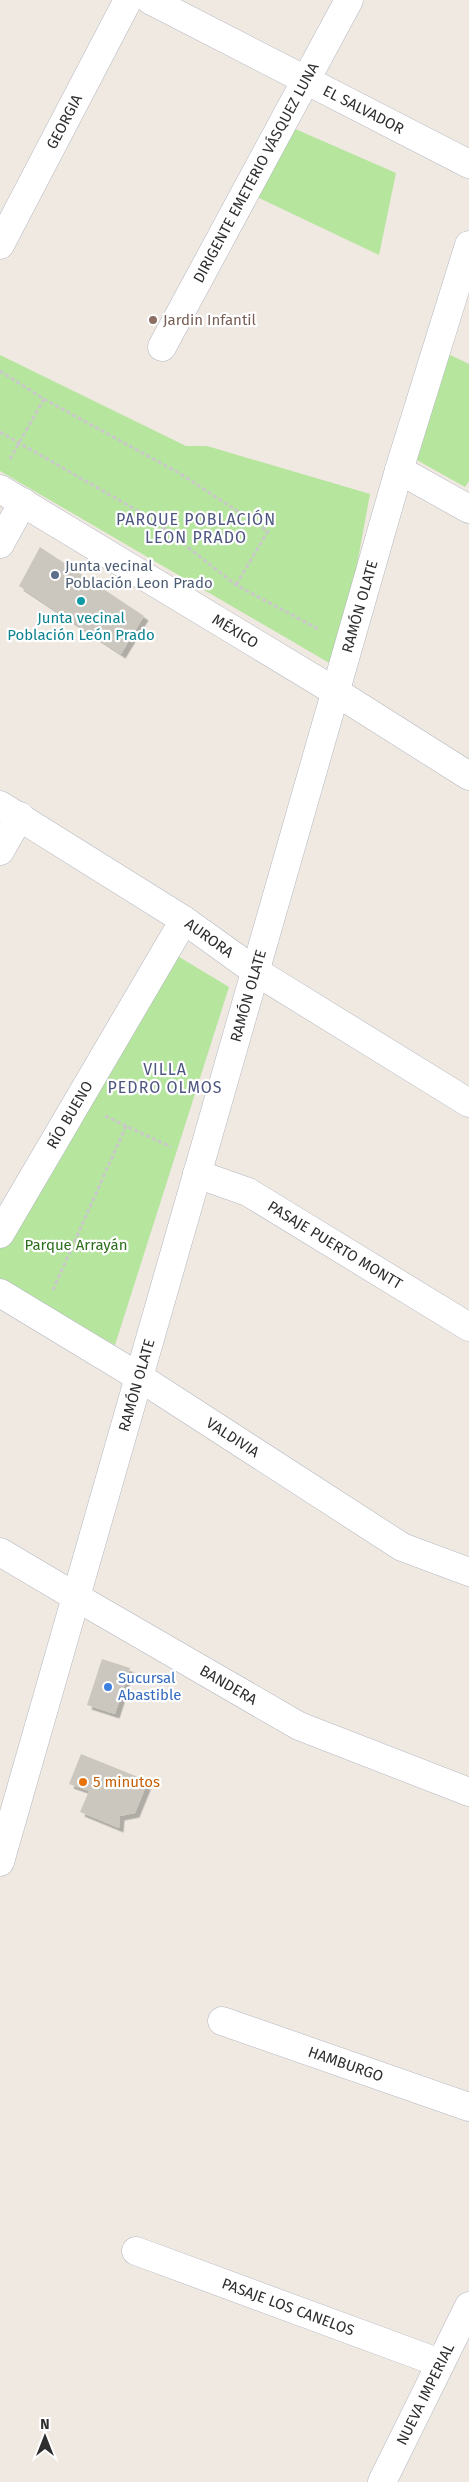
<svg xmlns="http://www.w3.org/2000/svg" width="469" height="2482" font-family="'Fira Sans',sans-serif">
	<defs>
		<filter id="shadow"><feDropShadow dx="4.5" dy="4.5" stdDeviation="0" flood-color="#0004"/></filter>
	</defs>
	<rect width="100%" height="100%" fill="#efe9e1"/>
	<!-- green -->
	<g fill="#b6e59e">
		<path d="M 293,128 L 396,173 L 379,255 L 257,197 Z"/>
		<path d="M 446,353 L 469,364 L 469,481 L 465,487 L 415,459 Z"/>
		<path d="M 0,355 L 186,446 L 207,446 L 370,494 L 338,668 L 0,471 Z"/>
		<path d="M 171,952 L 229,987 L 115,1345 L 0,1281 L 0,1242 Z"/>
	</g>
	<!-- building -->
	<g fill="#cbc7bf" filter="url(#shadow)">
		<path d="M 40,547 L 144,616 L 121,654 L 19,586 Z"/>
		<path d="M 102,1659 L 130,1668 L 115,1714 L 87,1705 Z"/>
		<path d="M 81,1754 L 148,1781 L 135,1813 L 120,1816 L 119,1828 L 80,1812 L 89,1791 L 69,1784 Z"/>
	</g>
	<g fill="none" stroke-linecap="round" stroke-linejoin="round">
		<defs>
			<g id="street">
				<path id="s1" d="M 150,0 L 469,164"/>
				<path id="s2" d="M 0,245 L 128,0"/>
				<path id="s3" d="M 162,347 L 349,0"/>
				<path d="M 399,470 L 469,509"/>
				<path id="s4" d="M 0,489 L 336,692 L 469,776"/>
				<path d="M 0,544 L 23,502"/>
				<path id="s5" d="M 0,805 L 184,920 L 255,971 L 469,1103"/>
				<path d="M 0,851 L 20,816"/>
				<path id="s6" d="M 197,1174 L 248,1192 L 469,1327"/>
				<path id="s7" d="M 0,1234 L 184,920"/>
				<path id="s8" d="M 0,1293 L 139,1377 L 402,1547 L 469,1572"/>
				<path id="s9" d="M 76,1597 L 299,1726 L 469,1792"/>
				<path id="s10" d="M 222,2021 L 469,2107"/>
				<path id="s11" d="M 136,2251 L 440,2363"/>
				<path id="s12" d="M 382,2482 L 469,2306"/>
			</g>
			<g id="secondary">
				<path d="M 0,1552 L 76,1597"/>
				<path id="s13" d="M 0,1862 L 399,470 L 469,245"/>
			</g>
		</defs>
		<!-- street casing -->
		<use href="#street" stroke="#b4b7c1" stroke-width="29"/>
		<!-- secondary casing -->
		<use href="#secondary" stroke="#b4b7c1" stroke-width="29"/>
		<!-- path -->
		<g stroke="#c9c9c9" stroke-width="3" stroke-dasharray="4 2.5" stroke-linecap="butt">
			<path d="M 0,371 L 44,399 L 179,473 L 268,531 L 236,585"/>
			<path d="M 0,432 L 152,519 L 236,585 L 320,630"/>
			<path d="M 10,459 L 44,399"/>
			<path d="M 105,1116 L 171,1147"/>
			<path d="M 53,1290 L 126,1126"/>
		</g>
		<!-- street -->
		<use href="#street" stroke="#fff" stroke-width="28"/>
		<!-- secondary -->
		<use href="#secondary" stroke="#fff" stroke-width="28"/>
	</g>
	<!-- markers -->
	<circle fill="#8d6e63" stroke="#fff" stroke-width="2" cx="153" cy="320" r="5"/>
	<circle fill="#5c6f8a" stroke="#fff" stroke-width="2" cx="55" cy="575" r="5"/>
	<circle fill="#0f9aa8" stroke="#fff" stroke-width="2" cx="81" cy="601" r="5"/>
	<circle fill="#3f7fe0" stroke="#fff" stroke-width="2" cx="108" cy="1687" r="5"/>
	<circle fill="#e8710a" stroke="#fff" stroke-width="2" cx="83" cy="1782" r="5"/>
	<g text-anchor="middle" stroke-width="4.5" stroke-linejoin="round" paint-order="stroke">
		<!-- street labels -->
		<g font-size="15" fill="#2e2e2e" stroke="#fff">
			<text dy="5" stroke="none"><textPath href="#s1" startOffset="240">EL SALVADOR</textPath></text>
			<text dy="5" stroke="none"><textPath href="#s2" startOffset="139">GEORGIA</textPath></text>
			<text dy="5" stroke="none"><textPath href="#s3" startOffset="198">DIRIGENTE EMETERIO VÁSQUEZ LUNA</textPath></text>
			<text dy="5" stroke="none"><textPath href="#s13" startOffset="1306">RAMÓN OLATE</textPath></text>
			<text dy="5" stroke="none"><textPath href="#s4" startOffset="275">MÉXICO</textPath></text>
			<text dy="5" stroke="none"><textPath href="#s5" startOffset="248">AURORA</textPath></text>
			<text dy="5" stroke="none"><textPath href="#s13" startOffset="901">RAMÓN OLATE</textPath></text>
			<text dy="5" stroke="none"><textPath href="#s7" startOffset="138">RÍO BUENO</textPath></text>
			<text dy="5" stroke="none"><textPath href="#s6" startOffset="156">PASAJE PUERTO MONTT</textPath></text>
			<text dy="5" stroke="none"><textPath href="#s13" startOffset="496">RAMÓN OLATE</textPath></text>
			<text dy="5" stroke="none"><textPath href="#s8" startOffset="274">VALDIVIA</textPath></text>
			<text dy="5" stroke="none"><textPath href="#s9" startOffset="176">BANDERA</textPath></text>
			<text dy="5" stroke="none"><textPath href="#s10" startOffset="131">HAMBURGO</textPath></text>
			<text dy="5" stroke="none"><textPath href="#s11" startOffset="162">PASAJE LOS CANELOS</textPath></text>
			<text dy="5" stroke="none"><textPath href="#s12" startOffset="98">NUEVA IMPERIAL</textPath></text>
		</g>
		<!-- education labels -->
		<g font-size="15" fill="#785e54" stroke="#fff" text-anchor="start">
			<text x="163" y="325">Jardin Infantil</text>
		</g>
		<!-- service labels -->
		<g font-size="15" fill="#4e5e75" stroke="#fff" text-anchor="start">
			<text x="65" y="571">Junta vecinal<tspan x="65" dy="17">Población Leon Prado</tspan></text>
		</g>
		<!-- culture labels -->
		<g font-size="15" fill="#0d838f" stroke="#fff">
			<text x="81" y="623">Junta vecinal<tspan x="81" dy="17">Población León Prado</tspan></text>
		</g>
		<!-- park labels -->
		<g font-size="15" fill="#2c6e1b" stroke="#fff">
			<text x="76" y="1250">Parque Arrayán</text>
		</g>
		<!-- shop labels -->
		<g font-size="15" fill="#366cbe" stroke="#fff" text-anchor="start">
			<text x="118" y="1683">Sucursal<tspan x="118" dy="17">Abastible</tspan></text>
		</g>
		<!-- food labels -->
		<g font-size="15" fill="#c56008" stroke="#fff" text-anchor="start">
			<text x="93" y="1787">5 minutos</text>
		</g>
		<!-- neighbourhood labels -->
		<g font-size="16" letter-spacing="1" fill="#4d5680" stroke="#fff">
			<text x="196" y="525">PARQUE POBLACIÓN<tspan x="196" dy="18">LEON PRADO</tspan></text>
			<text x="165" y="1075">VILLA<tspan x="165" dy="18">PEDRO OLMOS</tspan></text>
		</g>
	</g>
	<!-- north arrow -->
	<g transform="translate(45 2437)" stroke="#ffffff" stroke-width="4" paint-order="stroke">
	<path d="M0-4L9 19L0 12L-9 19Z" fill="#2e2e2e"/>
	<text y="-8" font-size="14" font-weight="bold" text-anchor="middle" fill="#2e2e2e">N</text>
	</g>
</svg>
